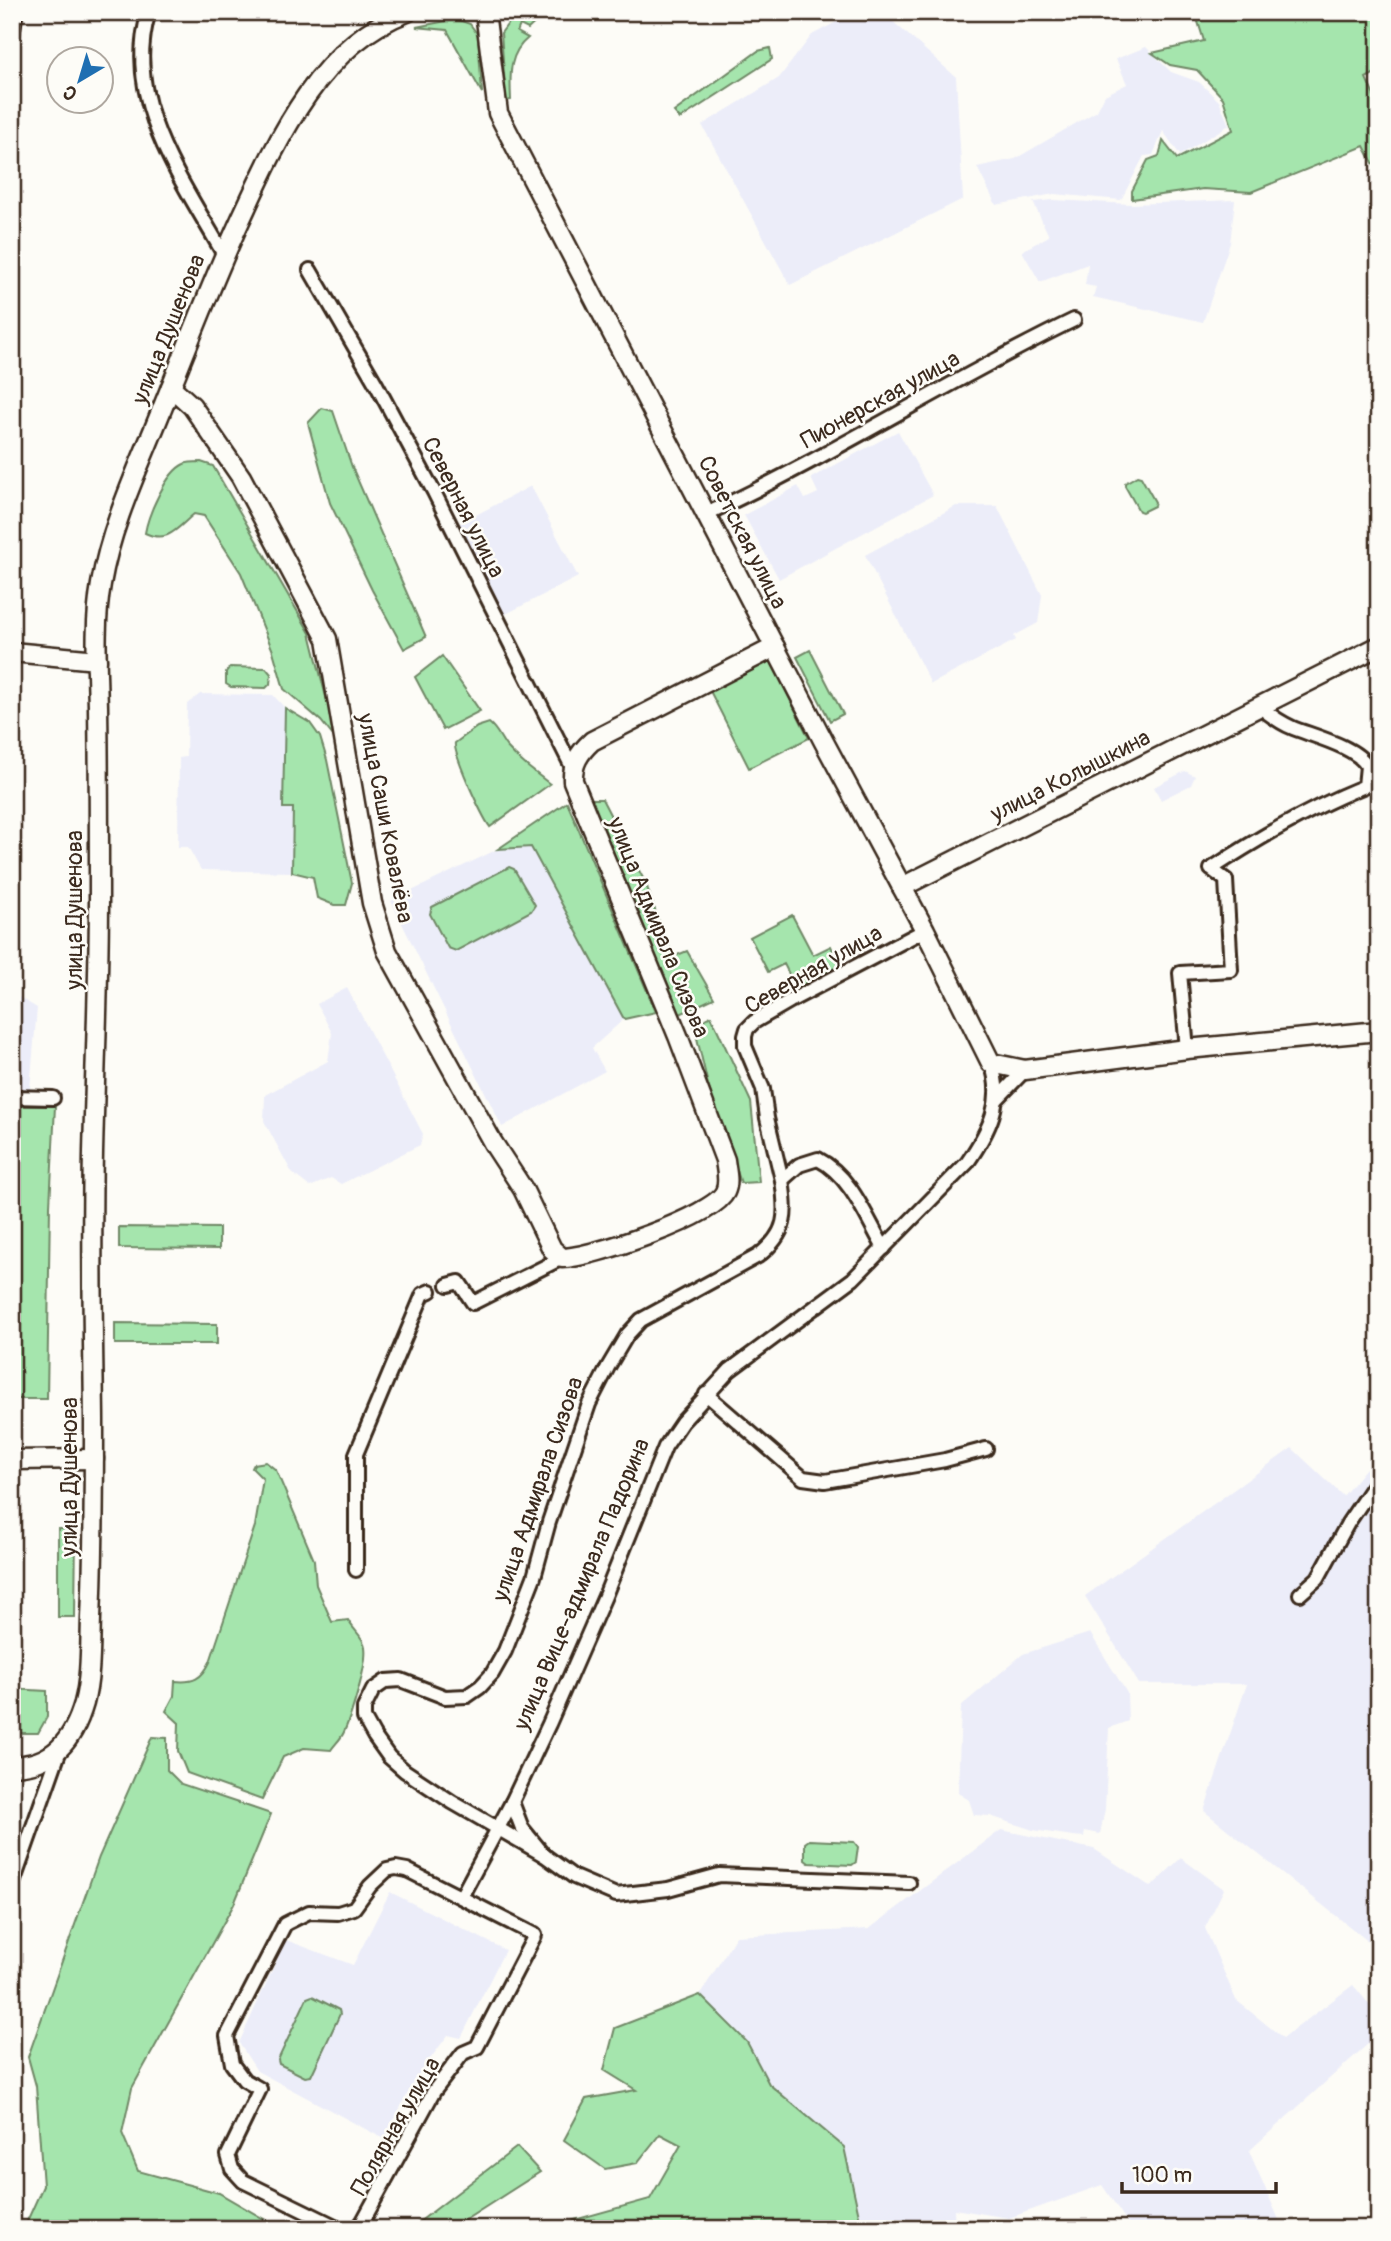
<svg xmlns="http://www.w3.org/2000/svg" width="1391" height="2241" font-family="Pangolin,sans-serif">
	<rect width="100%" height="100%" fill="#fdfcf7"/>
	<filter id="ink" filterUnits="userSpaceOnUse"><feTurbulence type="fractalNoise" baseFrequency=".0143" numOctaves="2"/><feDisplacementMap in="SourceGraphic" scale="14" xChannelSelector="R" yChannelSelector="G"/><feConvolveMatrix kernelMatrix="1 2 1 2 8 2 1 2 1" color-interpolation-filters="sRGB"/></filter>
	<g filter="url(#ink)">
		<!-- built -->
		<g fill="#ecedf9">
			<path d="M 855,12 L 882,12 L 956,77 L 963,199 L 790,285 L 702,125 L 779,78 L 812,35 Z"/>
			<path d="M 1146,47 L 1171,72 L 1199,82 L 1219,101 L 1229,125 L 1180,155 L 1163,131 L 1153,155 L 1144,156 L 1121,200 L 1054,194 L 996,205 L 977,167 L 1015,159 L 1097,111 L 1105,95 L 1127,84 L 1116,59 Z"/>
			<path d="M 1053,200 L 1131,204 L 1235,200 L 1230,243 L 1203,322 L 1093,297 L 1096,287 L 1085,285 L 1088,264 L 1040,282 L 1022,251 L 1049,236 L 1033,202 Z"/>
			<path d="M 898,431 L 933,495 L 779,579 L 744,515 L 798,486 L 805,499 L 818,493 L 811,478 Z"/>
			<path d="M 531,486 L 578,577 L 502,616 L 455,526 Z"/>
			<path d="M 956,506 L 997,506 L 1042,595 L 1038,623 L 1014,636 L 1016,640 L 931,684 L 865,555 Z"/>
			<path d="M 200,694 L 273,695 L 285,708 L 283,807 L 293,808 L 292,872 L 201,870 L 188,847 L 178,847 L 179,758 L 186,757 L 187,704 Z"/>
			<path d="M 1185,771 L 1195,776 L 1191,785 L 1161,800 L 1154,787 Z"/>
			<path d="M 531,847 L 624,1019 L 592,1048 L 605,1071 L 502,1127 L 391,901 L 498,849 Z"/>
			<path d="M 347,988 L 423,1134 L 420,1145 L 341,1184 L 331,1178 L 310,1187 L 292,1173 L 264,1121 L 265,1095 L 328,1061 L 332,1033 L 317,1004 Z"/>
			<path d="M 12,993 L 37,1008 L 30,1089 L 12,1089 Z"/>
			<path d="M 1292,1448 L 1343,1496 L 1366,1468 L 1379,1479 L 1379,1932 L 1369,1942 L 1204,1811 L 1247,1684 L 1139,1684 L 1085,1596 Z"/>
			<path d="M 1090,1633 L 1127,1693 L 1128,1721 L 1109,1728 L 1105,1809 L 1100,1834 L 1085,1831 L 1084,1837 L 1073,1836 L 1033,1830 L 990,1816 L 974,1815 L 969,1800 L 958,1793 L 961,1706 L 1023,1654 Z"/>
			<path d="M 1001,1830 L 1094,1849 L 1151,1887 L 1181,1858 L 1224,1889 L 1205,1928 L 1236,2000 L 1283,2038 L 1353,1985 L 1379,2016 L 1379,2034 L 1249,2151 L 1283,2229 L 1132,2229 L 1102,2185 L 1009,2218 L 954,2209 L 955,2229 L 862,2229 L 844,2147 L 769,2084 L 747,2041 L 700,1995 L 736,1936 L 869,1929 Z"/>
			<path d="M 390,1892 L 505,1950 L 461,2038 L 448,2035 L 416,2078 L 384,2139 L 257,2071 L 239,2043 L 286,1940 L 353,1965 Z"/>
		</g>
		<!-- green -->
		<g fill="#a5e5ad" stroke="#708866" stroke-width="2">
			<path d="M 1195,12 L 1379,12 L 1379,71 L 1366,78 L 1379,107 L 1379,174 L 1364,146 L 1251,192 L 1203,189 L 1132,199 L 1132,191 L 1148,160 L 1159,156 L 1163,141 L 1177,159 L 1233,130 L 1223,98 L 1197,70 L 1170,65 L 1152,53 L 1204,41 Z"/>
			<path d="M 539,13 L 540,18 L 528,29 L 520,25 L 517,32 L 528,38 C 508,54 510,76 511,100 L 506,101 L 501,33 L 513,17 Z"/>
			<path d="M 456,19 L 470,24 L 478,35 L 482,93 L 447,30 L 416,27 Z"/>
			<path d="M 770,48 L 772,59 L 680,119 L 674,112 L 758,51 Z"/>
			<path d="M 322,408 L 333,411 L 352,467 L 426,637 L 404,649 L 372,590 L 330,503 L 308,423 Z"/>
			<path d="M 201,462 L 213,466 L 310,633 L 337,741 L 321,721 L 284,689 L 273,651 L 241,573 L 204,516 L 194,514 C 177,528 168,544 145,533 C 148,515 166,472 184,464 C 188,462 196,462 201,462 Z"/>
			<path d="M 1137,476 L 1141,477 L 1155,502 L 1154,506 L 1142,512 L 1139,511 L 1125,486 L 1125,483 Z"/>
			<path d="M 810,650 L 843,714 L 830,721 L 797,657 Z"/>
			<path d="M 442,656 L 480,711 L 443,730 L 415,677 Z"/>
			<path d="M 769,657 L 809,738 L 749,768 L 708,687 Z"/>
			<path d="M 230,667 L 266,668 L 271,674 L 270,684 L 266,688 L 231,687 L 226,684 L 226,672 Z"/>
			<path d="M 285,708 L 310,723 L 320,737 L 327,760 L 352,883 L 346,905 L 334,905 L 317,898 L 313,877 L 292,872 L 293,808 L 283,808 Z"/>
			<path d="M 489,723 C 497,729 500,738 506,746 C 519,761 534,772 550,784 L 490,827 C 482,816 453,754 455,743 L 477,727 Z"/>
			<path d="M 589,799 L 602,799 L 646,884 L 665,939 L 675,956 L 687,951 L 714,998 L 676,1016 Z"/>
			<path d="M 567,802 L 656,1012 L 624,1019 L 531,847 L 498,849 Z"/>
			<path d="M 509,867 L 514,869 L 535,905 L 531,911 L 456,951 L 448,948 L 430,914 L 432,907 Z"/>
			<path d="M 792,915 L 813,955 L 831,946 L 840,966 L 796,988 L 784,964 L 768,972 L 750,937 Z"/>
			<path d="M 711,1016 L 751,1102 L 759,1182 L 741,1183 L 708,1085 L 694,1025 Z"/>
			<path d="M 12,1106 L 55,1106 L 50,1206 L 47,1399 L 15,1399 L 12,1402 Z"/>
			<path d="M 119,1227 L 219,1228 L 219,1249 L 119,1248 Z"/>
			<path d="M 115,1323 L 217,1324 L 217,1344 L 115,1344 Z"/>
			<path d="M 266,1462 L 276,1470 L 314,1560 L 316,1585 L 332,1622 L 348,1620 C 353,1630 364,1637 365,1647 C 368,1664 351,1716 344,1732 C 341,1739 335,1744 331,1750 L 304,1748 L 283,1757 L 262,1800 L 187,1773 L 178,1751 L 179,1723 L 166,1711 L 174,1696 L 175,1681 C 193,1683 202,1679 210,1662 L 255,1526 L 263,1479 L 252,1468 L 254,1464 Z"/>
			<path d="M 58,1529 L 76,1529 L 75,1617 L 58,1617 Z"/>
			<path d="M 12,1689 L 47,1691 L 47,1717 L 38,1733 L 12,1733 Z"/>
			<path d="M 152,1737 L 167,1738 L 167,1770 L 181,1784 L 271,1814 L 234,1904 L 132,2088 L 122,2133 L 138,2171 L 219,2193 L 281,2229 L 12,2229 L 12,2226 L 24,2228 L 43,2186 L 36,2086 L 28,2057 L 99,1857 Z"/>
			<path d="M 809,1840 L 854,1842 L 858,1847 L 856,1862 L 852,1865 L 809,1863 L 805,1860 L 805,1843 Z"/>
			<path d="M 700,1995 L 747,2042 L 769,2084 L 844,2147 L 862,2229 L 589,2229 L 574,2220 L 650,2199 L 681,2145 L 660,2134 L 637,2163 L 605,2169 L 564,2140 L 586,2099 L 636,2090 L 604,2070 L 615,2028 Z"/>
			<path d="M 312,1996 L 339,2010 L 340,2014 L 311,2076 L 305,2077 L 279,2064 L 278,2060 L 307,1998 Z"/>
			<path d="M 517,2147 L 540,2172 L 451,2229 L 410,2229 Z"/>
		</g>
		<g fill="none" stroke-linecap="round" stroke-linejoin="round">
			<defs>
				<g id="street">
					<path d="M 149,12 C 121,99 184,183 224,255"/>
					<path d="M 12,35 L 16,12"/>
					<path d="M 310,270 L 376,384 L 434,492 L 572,767"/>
					<path d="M 706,514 C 832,456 949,380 1074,320"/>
					<path d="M 1187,1049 L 1180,973 L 1231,970 L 1226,880 L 1211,869 C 1260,837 1310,808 1365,786 L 1367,766 C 1357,747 1313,736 1293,728 C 1281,723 1270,715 1260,707"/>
					<path d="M 12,1097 L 53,1098"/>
					<path d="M 997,1099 L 1025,1070"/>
					<path d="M 782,1180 L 767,1118 L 763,1089 L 745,1046 L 745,1036 L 747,1029 L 754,1022 L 790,1001 L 925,930"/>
					<path d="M 448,1285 L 459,1282 L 473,1303 L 562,1258"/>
					<path d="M 706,1394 L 803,1478 L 825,1481 L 945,1460 L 986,1449"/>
					<path d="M 356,1570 L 356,1454 L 423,1294 L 430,1291"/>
					<path d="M 1300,1594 L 1318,1578 L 1348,1523 L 1379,1477"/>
					<path d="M 512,1802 L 522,1828 L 544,1855 L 574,1877 L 616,1895 L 668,1889 L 719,1875 L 909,1883"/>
					<path d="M 544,1855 L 452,1802 L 405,1771 L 389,1757 L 374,1736 L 364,1718 L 364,1708 L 373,1690 L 386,1681 L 401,1680 L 445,1697 L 467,1696 L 480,1687 L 492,1674 L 505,1651 L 534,1577 L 549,1522 L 589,1404 L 608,1367 L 627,1335 L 641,1320 L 758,1256 C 788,1233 787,1215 782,1180 L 799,1165 L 818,1159 C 851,1176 866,1217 884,1248"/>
					<path d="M 12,1886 L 61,1747"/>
					<path d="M 461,1897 L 512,1802 L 549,1724 L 605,1596 L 665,1447 L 682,1422 L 730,1370 L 853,1279 L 967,1163 C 989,1131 1005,1101 991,1063"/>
					<path d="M 341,2229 L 243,2181 L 232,2169 L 228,2155 L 260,2089 L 244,2080 L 232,2064 L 227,2036 L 285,1924 L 309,1912 L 338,1913 L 354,1908 L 370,1886 L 387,1870 L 396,1868 L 407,1870 L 535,1935 L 477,2047 L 463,2053 L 434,2091 L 363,2221 L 358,2228 L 352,2229"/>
				</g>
				<g id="secondary">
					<path d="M 485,12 L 498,113 L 824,742 L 925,930 L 991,1063 L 1025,1070 L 1187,1049 L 1379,1031"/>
					<path d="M 171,387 L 192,406 L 241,477 L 327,639 L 372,903 L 387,951 L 493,1143 L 523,1189 L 552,1249 L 562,1258 C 591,1258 713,1217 725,1192 C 730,1182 726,1170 725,1160 L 678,1036 L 573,781 C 572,764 579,753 592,741 L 775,647"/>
					<path d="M 12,652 L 97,660"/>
					<path d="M 902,887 L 1379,646"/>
					<path d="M 12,1460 L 94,1459"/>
					<path d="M 12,1766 C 53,1765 73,1741 84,1703 C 91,1676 90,1646 91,1618 C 94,1552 94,1485 94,1419 C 93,1330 91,1242 93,1153 C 95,1068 99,982 99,897 C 99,834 99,771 98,707 C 97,667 94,624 101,584 C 111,525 138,469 160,414 C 186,350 211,284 240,221 C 277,141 319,45 407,12"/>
				</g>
			</defs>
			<!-- street casing -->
			<use href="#street" stroke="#3b2a1e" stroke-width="18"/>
			<!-- secondary casing -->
			<use href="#secondary" stroke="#3b2a1e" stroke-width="23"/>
			<!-- street -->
			<use href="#street" stroke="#fdfcf7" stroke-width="12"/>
			<!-- secondary -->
			<use href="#secondary" stroke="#fdfcf7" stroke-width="18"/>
		</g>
	</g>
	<g text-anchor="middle" stroke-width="5" stroke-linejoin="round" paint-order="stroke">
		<!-- street labels -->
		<g font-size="23" fill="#3b2a1e" stroke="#fdfcf7">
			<text transform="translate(168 329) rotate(-68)" y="8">улица Душенова</text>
			<text transform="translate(880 399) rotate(-29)" y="8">Пионерская улица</text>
			<text transform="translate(464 507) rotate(63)" y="8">Северная улица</text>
			<text transform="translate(743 532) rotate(63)" y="8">Советская улица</text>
			<text transform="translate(1070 775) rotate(-27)" y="8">улица Колышкина</text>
			<text transform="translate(386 818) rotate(79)" y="8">улица Саши Ковалёва</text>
			<text transform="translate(74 910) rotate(-90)" y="8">улица Душенова</text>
			<text transform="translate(659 927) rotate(68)" y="8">улица Адмирала Сизова</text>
			<text transform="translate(813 969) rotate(-30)" y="8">Северная улица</text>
			<text transform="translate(69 1477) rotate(-90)" y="8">улица Душенова</text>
			<text transform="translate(537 1489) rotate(-71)" y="8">улица Адмирала Сизова</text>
			<text transform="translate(581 1584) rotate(-67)" y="8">улица Вице-адмирала Падорина</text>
			<text transform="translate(395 2126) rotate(-60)" y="8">Полярная улица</text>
		</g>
	</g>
	<!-- margin -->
	<rect width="1391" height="2241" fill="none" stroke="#fdfcf7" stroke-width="42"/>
	<rect x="21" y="21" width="1349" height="2199" fill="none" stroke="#3b2a1e" stroke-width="2.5" filter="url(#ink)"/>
	<!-- north arrow -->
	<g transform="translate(80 80) rotate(218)"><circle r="33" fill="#fdfcf7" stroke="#afa8a0" stroke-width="2"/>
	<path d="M0-5L12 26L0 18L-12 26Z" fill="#1f6fb2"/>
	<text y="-10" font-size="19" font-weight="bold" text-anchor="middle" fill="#3b2a1e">С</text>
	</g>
	<!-- scale -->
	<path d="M1122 2182v10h154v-10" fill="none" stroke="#3b2a1e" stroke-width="3.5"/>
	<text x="1132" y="2182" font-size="21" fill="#3b2a1e" stroke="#fdfcf7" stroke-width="5" paint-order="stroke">100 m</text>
</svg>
